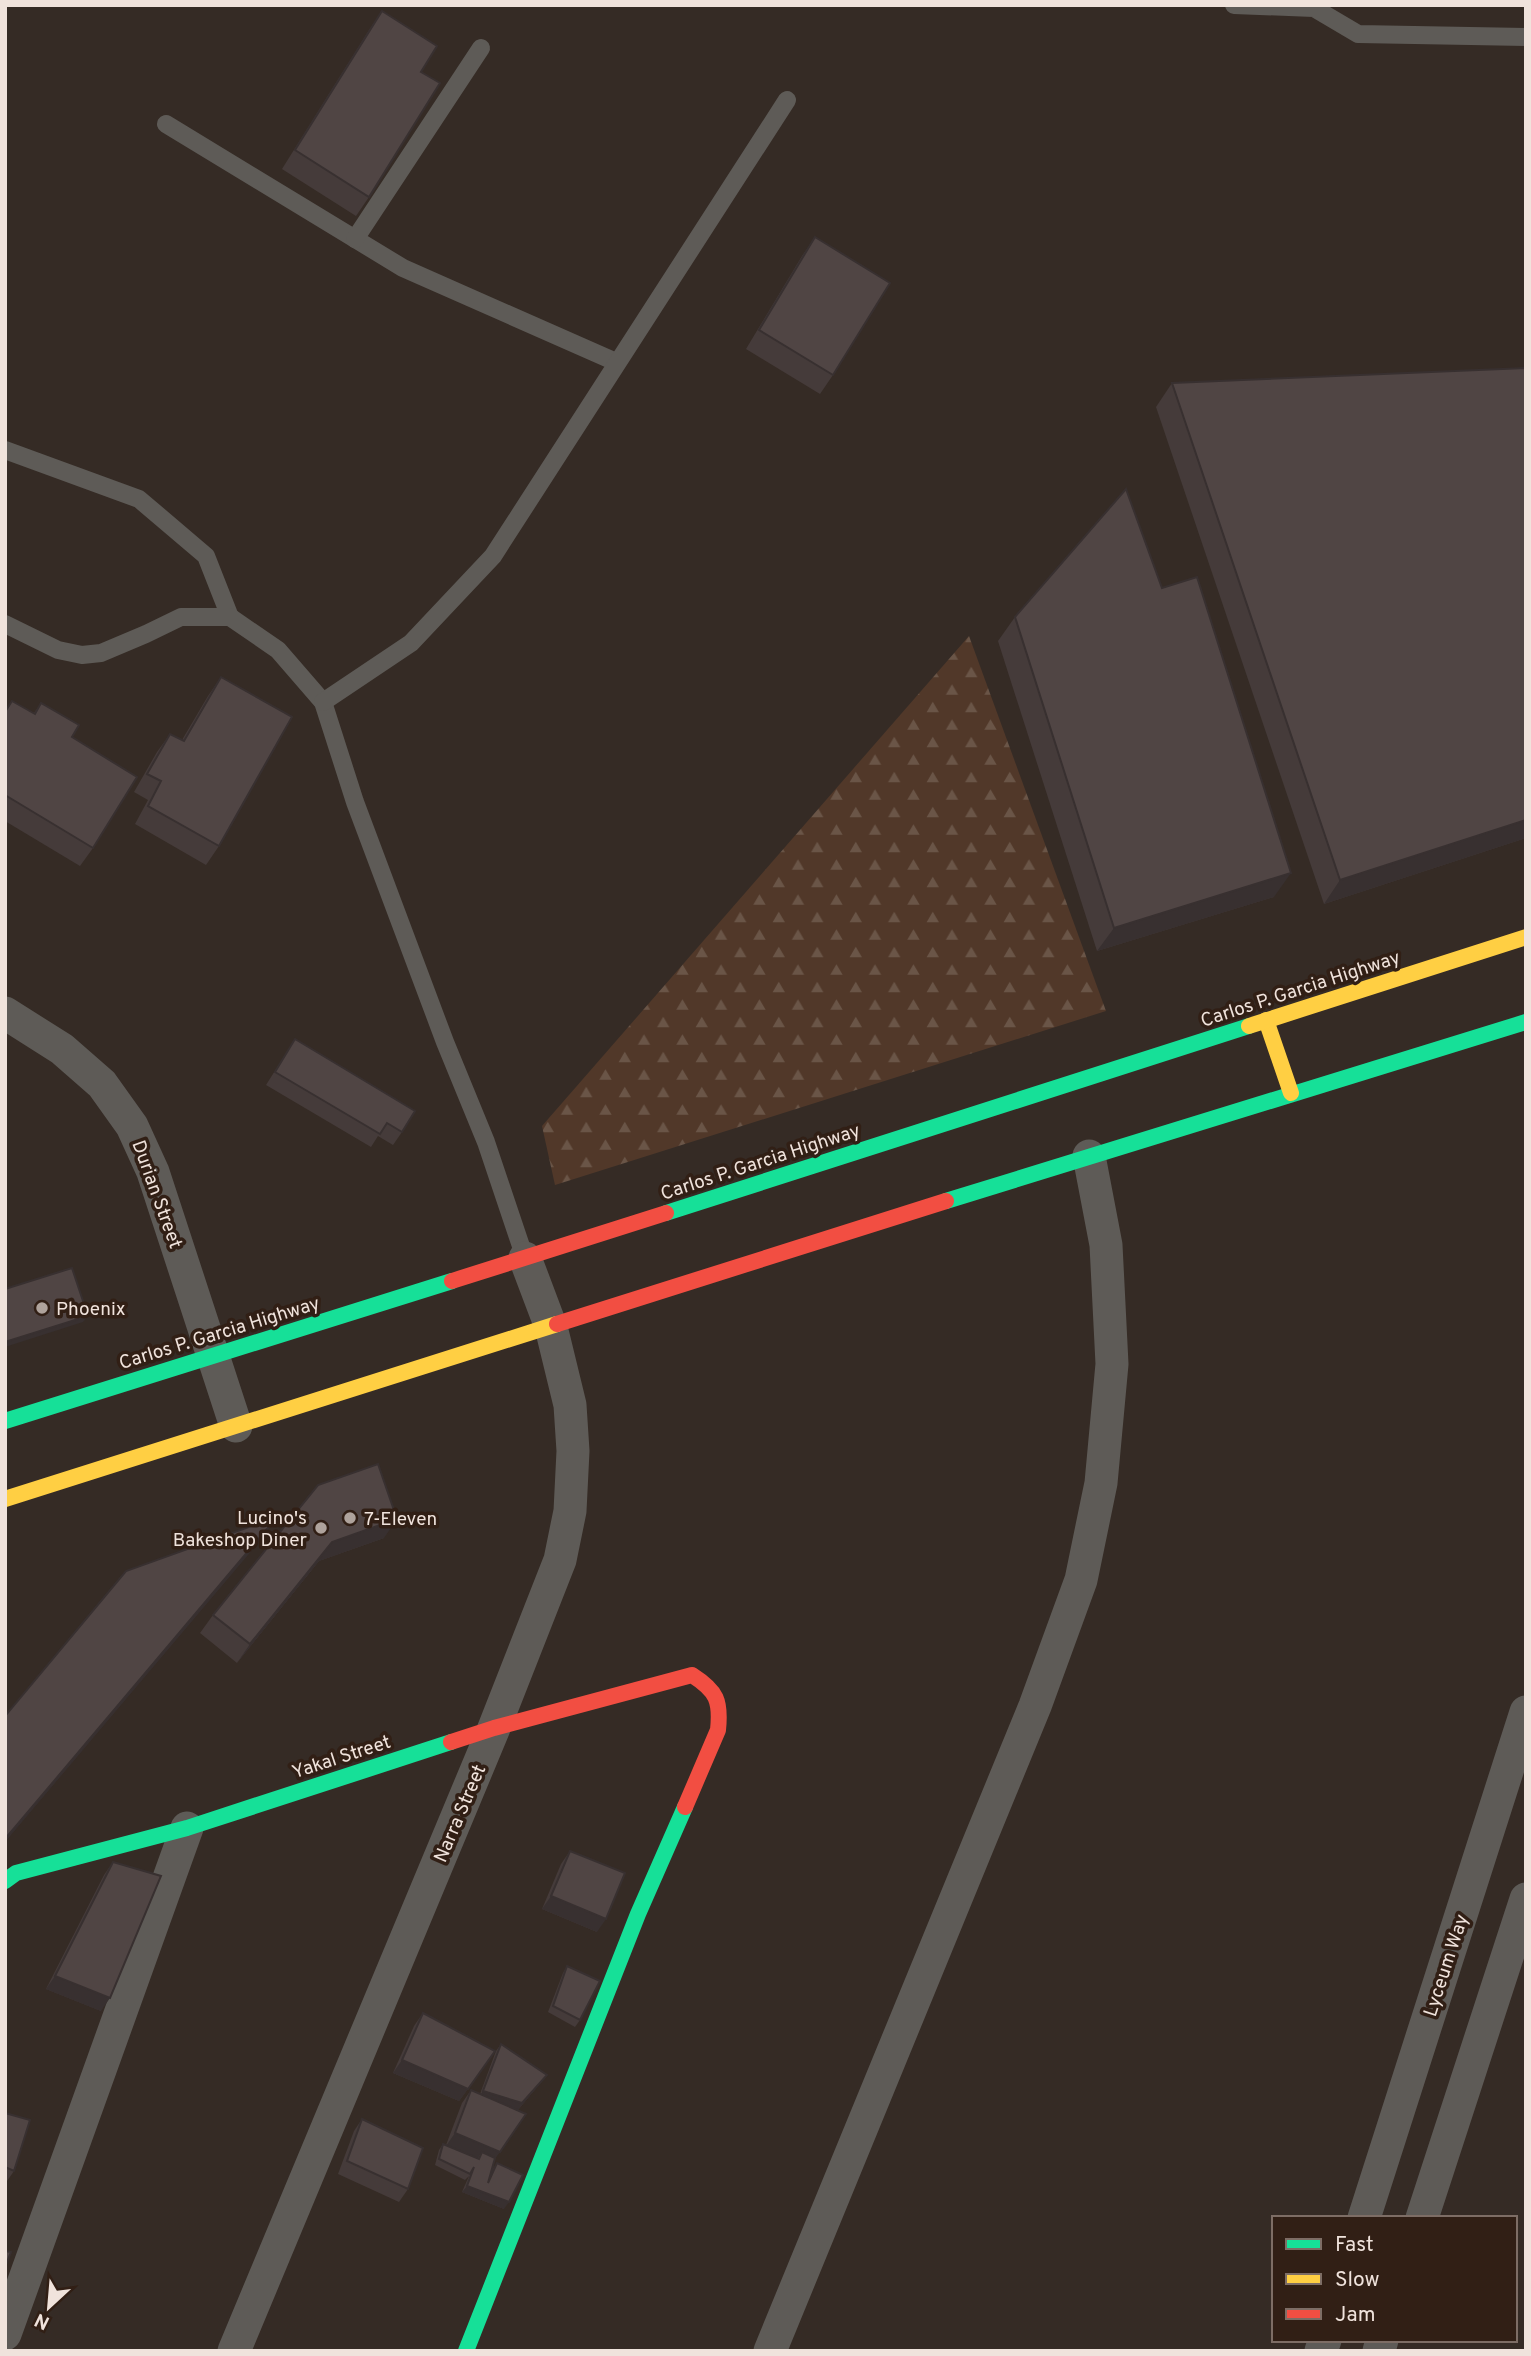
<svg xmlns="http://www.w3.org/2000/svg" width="1531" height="2356" font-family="Overpass,sans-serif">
	<defs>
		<pattern id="forest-firs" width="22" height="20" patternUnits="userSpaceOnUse" patternTransform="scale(1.75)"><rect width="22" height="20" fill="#513829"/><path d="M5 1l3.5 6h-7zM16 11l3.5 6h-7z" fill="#6a5547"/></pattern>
	</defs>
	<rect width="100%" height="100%" fill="#352b25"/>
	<!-- forest -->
	<path fill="url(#forest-firs)" d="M 969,636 L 1106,1011 L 555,1185 L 542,1126 Z"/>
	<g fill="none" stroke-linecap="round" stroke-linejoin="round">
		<!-- lane -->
		<g stroke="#5e5b57" stroke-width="18">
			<path d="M 1234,5 L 1314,8 L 1358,34 L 1526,37"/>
			<path d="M 166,124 L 403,268 L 616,362"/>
			<path d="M 355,239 L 481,48"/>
			<path d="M 5,450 L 139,499 L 206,556 L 230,617"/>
			<path d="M 5,624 L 58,650 L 82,655 L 101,653 L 146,634 L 181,617 L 230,617 L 278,650 L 323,702 L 355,802 L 445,1042 L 486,1142 L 525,1258"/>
			<path d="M 323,702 L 411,643 L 493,556 L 787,100"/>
		</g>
		<!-- street -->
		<g stroke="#5e5b57" stroke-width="33">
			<path d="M 5,1013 L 62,1049 L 102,1084 L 132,1126 L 153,1172 L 236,1426"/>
			<path d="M 1364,2218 L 1526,1712"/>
			<path d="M 1422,2218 L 1526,1899"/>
			<path d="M 5,2334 L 187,1828"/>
			<path d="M 234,2351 L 494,1728 L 560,1560 L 570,1511 L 573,1451 L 570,1405 L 551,1327 L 525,1258"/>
			<path d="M 770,2351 L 1035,1706 L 1081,1580 L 1101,1483 L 1112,1364 L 1106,1245 L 1089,1156"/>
			<path d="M 1321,2351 L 1325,2340"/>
			<path d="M 1379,2351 L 1382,2340"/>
		</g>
		<!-- fast -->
		<g stroke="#16e098" stroke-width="16">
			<path d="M 946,1201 L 1526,1022"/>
			<path d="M 666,1213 L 1249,1026"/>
			<path d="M 5,1421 L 452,1281"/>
			<path d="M 5,1881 L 16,1873 L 187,1828 L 451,1742"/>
			<path d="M 466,2351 L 638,1914 L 685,1807"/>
		</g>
		<!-- slow -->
		<g stroke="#ffcf43" stroke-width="16">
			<path d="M 1266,1020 L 1291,1093"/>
			<path d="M 1249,1026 L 1526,937"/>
			<path d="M 5,1499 L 557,1324"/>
		</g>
		<!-- jam -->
		<g stroke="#f24e42" stroke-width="16">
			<path d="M 452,1281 L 666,1213"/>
			<path d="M 557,1324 L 946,1201"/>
			<path d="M 451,1742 L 494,1728 L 692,1675 C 717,1691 721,1701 718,1730 L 685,1807"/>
		</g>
	</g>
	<!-- wall -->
	<g fill="#453b3a">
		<path d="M 382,11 L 369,197 L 356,216 L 282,169 L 369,30 Z"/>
		<path d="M 815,237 L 833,375 L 820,394 L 746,349 L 802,256 Z"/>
		<path d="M 1526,368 L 1526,838 L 1324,904 L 1156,407 L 1172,383 Z"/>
		<path d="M 1015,617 L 1274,897 L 1097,951 L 998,641 Z"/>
		<path d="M 221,677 L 219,846 L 206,865 L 135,824 L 148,800 L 134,792 L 157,752 L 170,734 L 182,740 L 208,696 Z"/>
		<path d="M 12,701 L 34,713 L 41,703 L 72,737 L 93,848 L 80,866 L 5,821 L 5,711 Z"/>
		<path d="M 295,1039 L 402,1132 L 393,1145 L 378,1136 L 371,1147 L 266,1085 Z"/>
		<path d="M 378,1464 L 384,1538 L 319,1561 L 237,1663 L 200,1633 L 213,1615 Z"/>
		<path d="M 570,1851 L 597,1932 L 542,1909 L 561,1864 Z"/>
		<path d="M 113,1862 L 101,2011 L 46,1989 L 104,1875 Z"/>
		<path d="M 567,1966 L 580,2020 L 575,2027 L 548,2012 L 563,1973 Z"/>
		<path d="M 423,2013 L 495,2051 L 459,2101 L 393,2073 L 414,2026 Z"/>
		<path d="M 501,2044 L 547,2075 L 518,2110 L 511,2107 L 526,2114 L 495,2158 L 493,2169 L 497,2163 L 504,2209 L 462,2192 L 469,2176 L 465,2180 L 435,2165 L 439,2150 L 443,2144 L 446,2145 L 462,2103 L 471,2090 L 480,2094 L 496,2051 Z"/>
		<path d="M 5,2113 L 14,2171 L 5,2184 Z"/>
		<path d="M 362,2119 L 408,2189 L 399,2202 L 338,2174 L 354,2131 Z"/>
	</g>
	<!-- shaded-wall -->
	<g fill="#383030">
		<path d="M 1526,820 L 1526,838 L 1324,904 L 1340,880 Z"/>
		<path d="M 1291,873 L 1274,897 L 1097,951 L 1114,928 Z"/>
		<path d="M 88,1316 L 83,1322 L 5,1347 L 5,1342 Z"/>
		<path d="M 277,1517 L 264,1536 L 5,1842 L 5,1839 Z"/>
		<path d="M 397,1519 L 384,1538 L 319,1561 L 237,1663 L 250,1644 L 332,1542 Z"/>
		<path d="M 551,1896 L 606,1919 L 597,1932 L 542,1909 Z"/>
		<path d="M 55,1976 L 110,1998 L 101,2011 L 46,1989 Z"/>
		<path d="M 402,2060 L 468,2089 L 459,2101 L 393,2073 Z"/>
		<path d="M 547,2075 L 518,2110 L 478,2098 L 483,2091 Z"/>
		<path d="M 455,2133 L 500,2152 L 491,2164 L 482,2152 L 477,2159 L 446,2146 Z"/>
		<path d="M 467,2186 L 509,2202 L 504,2209 L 462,2192 Z"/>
	</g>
	<!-- building -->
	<g fill="#504544" stroke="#383030" stroke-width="2">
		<path d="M 382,11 L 437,46 L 421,72 L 440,83 L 369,197 L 295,150 Z"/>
		<path d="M 815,237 L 890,283 L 833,375 L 759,330 Z"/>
		<path d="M 1526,368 L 1526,820 L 1340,880 L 1172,383 Z"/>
		<path d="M 1126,489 L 1162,588 L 1197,577 L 1291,873 L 1114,928 L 1015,617 Z"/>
		<path d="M 221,677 L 292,717 L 219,846 L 148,806 L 161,781 L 147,774 L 170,734 L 184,741 Z"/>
		<path d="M 12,701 L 35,714 L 41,703 L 79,725 L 72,737 L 137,777 L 93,848 L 5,795 L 5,712 Z"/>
		<path d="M 295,1039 L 415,1111 L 402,1132 L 387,1123 L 380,1134 L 275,1072 Z"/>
		<path d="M 72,1268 L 88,1316 L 5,1342 L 5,1289 Z"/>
		<path d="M 378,1464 L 397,1519 L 332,1542 L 250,1644 L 213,1615 L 318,1485 Z"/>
		<path d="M 277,1517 L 5,1839 L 5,1716 L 126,1571 Z"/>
		<path d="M 570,1851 L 625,1873 L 606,1919 L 551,1896 Z"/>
		<path d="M 113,1862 L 161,1876 L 110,1998 L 55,1976 Z"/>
		<path d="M 567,1966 L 600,1981 L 580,2020 L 553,2006 Z"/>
		<path d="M 423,2013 L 495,2051 L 468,2089 L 402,2060 Z"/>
		<path d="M 501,2044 L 547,2075 L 522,2103 L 483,2091 Z"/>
		<path d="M 471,2090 L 526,2114 L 500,2152 L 455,2133 Z"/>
		<path d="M 5,2113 L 30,2120 L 14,2171 L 5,2167 Z"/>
		<path d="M 362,2119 L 423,2148 L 408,2189 L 347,2161 Z"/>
		<path d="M 443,2144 L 479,2159 L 482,2152 L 495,2158 L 488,2183 L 497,2163 L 523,2175 L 509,2202 L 467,2186 L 474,2167 L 470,2174 L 439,2159 Z"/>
		<path d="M 5,2251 L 11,2252 L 5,2267 Z"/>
	</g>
	<!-- markers -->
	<g fill="#afa39c" stroke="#311f15" stroke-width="2.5">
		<circle cx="42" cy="1308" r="7"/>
		<circle cx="350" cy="1518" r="7"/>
		<circle cx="321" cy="1528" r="7"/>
	</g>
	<g text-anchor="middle" stroke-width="7" stroke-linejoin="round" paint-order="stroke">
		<!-- street labels -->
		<g font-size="19" fill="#f0e3dc" stroke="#311f15">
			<text transform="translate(1300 988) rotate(-18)" y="7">Carlos P. Garcia Highway</text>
			<text transform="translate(760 1161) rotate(-18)" y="7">Carlos P. Garcia Highway</text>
			<text transform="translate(158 1194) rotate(70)" y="7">Durian Street</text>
			<text transform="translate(219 1332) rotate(-17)" y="7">Carlos P. Garcia Highway</text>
			<text transform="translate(341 1756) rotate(-18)" y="7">Yakal Street</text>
			<text transform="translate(459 1813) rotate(-67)" y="7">Narra Street</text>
			<text transform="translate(1445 1965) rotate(-72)" y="7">Lyceum Way</text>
		</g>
		<!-- poi labels -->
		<g font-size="19" fill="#f0e3dc" stroke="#311f15" text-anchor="start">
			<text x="56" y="1315">Phoenix</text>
			<text x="307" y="1524" text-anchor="end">Lucino's<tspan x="307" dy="22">Bakeshop Diner</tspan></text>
			<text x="364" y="1525">7-Eleven</text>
		</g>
	</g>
	<!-- border -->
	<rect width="1531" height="2356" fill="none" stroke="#f0e3dc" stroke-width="14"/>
	<!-- legend -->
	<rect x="1272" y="2216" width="245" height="126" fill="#311f15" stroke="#7d6d65" stroke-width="2"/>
	<rect x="1286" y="2239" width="35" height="10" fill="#16e098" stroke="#7d6d65" stroke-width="2"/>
	<text x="1335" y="2251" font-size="21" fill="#f0e3dc">Fast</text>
	<rect x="1286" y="2274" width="35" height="10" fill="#ffcf43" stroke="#7d6d65" stroke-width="2"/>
	<text x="1335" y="2286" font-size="21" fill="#f0e3dc">Slow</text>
	<rect x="1286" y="2309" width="35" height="10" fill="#f24e42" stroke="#7d6d65" stroke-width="2"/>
	<text x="1335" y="2321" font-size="21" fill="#f0e3dc">Jam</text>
	<!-- north arrow -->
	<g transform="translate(49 2307) rotate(206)" stroke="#311f15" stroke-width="5" paint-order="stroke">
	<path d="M0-5L12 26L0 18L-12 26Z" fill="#f0e3dc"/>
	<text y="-10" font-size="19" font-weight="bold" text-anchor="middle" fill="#f0e3dc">N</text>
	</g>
</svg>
